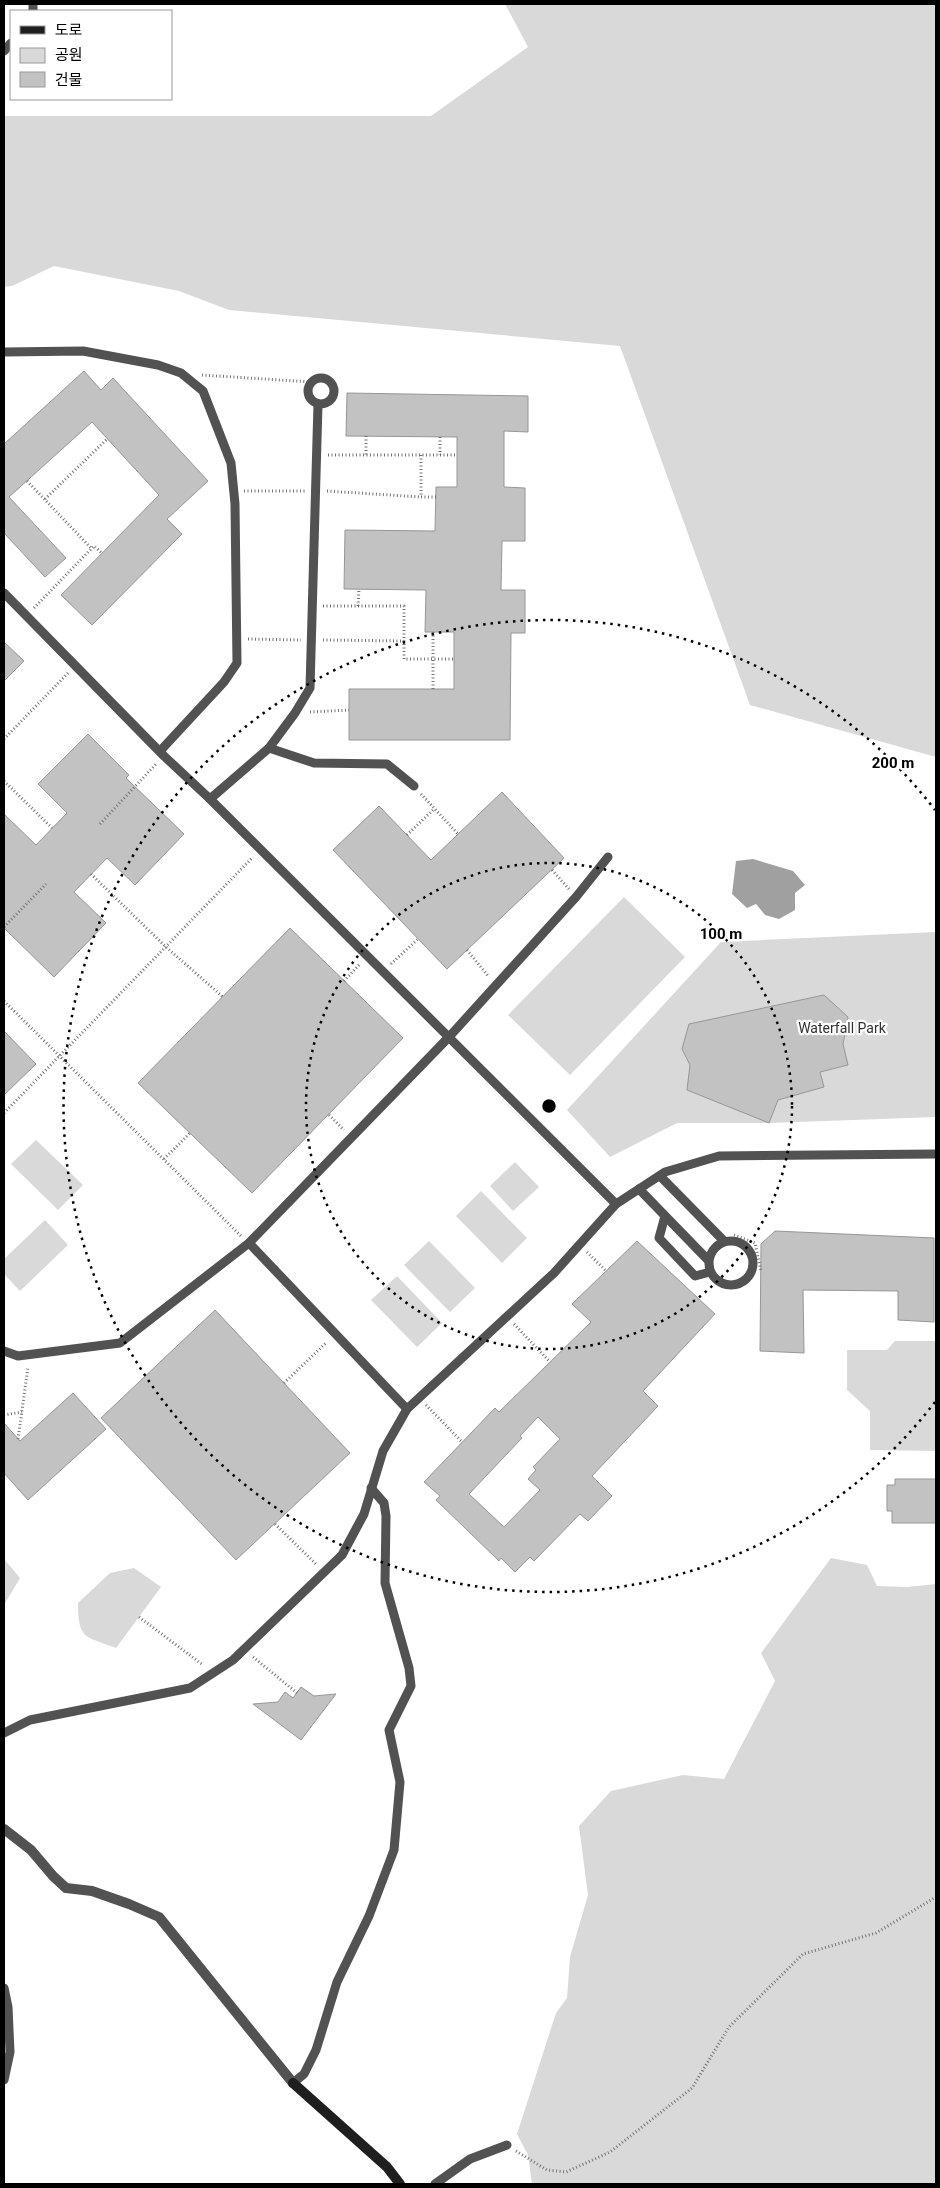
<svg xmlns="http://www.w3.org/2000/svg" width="940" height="2188" font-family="Roboto,'Noto Sans KR',sans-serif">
	<rect width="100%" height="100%" fill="#fff"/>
	<!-- green -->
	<g fill="#d9d9d9">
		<path d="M 505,4 L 936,4 L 936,757 L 750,705 L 620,346 L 229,310 L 179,291 L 54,266 L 12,286 L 4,287 L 4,116 L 431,116 L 528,47 Z"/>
		<path d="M 624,897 L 685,957 L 570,1075 L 508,1015 Z"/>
		<path d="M 936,932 L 936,1117 L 769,1123 L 677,1123 L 610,1157 L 567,1110 L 721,942 Z"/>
		<path d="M 36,1140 L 83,1185 L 58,1210 L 11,1164 Z"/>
		<path d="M 515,1162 L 539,1187 L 513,1211 L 490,1186 Z"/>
		<path d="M 481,1191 L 527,1238 L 502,1263 L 456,1216 Z"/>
		<path d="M 45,1220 L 68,1245 L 20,1291 L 4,1274 L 4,1259 Z"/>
		<path d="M 429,1241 L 475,1288 L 450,1312 L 404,1265 Z"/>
		<path d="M 397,1276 L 442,1323 L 417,1347 L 371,1300 Z"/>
		<path d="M 895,1341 L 936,1341 L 936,1451 L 870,1450 L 870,1411 L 847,1390 L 847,1350 L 887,1350 Z"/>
		<path d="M 831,1558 L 867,1565 L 877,1586 L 907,1587 L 936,1584 L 936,2184 L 532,2184 L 528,2155 L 517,2134 L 556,2013 L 567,1998 L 570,1957 L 588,1895 L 579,1826 L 611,1791 L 683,1775 L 724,1779 L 775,1681 L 761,1653 Z"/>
		<path d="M 4,1559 L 20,1578 L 4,1605 Z"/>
		<path d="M 134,1568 L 161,1587 L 116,1648 C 85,1636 78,1640 78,1603 L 110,1573 Z"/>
	</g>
	<!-- water -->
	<path fill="#a0a0a0" d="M 753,859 L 793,871 L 805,885 L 795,893 L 795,910 L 779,919 L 765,915 L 756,904 L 747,908 L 732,894 L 736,861 Z"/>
	<!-- building -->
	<g fill="#c2c2c2" stroke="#969696" fill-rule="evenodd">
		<path d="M 84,371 L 101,390 L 113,378 L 208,481 L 167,519 L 182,534 L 92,625 L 61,595 L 159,495 L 92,422 L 9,497 L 66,558 L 45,577 L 4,533 L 4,444 Z"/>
		<path d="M 347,393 L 528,396 L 528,432 L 504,431 L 504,487 L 525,488 L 525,541 L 502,541 L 501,590 L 525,590 L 525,633 L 511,633 L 510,740 L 349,740 L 349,689 L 454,689 L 454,632 L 425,632 L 426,590 L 344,589 L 345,530 L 435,531 L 436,487 L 457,487 L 457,437 L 346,436 Z"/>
		<path d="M 4,642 L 24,661 L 4,681 Z"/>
		<path d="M 88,734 L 129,775 L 126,778 L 184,834 L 135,885 L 107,858 L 74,892 L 106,923 L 54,977 L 4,928 L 4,814 L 36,845 L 67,813 L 38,784 Z"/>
		<path d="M 502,792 L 564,858 L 447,969 L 333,850 L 379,806 L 431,860 Z"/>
		<path d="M 290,928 L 403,1038 L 252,1193 L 138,1083 Z"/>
		<path d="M 824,995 L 848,1017 L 843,1044 L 848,1065 L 820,1072 L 824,1087 L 778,1100 L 769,1123 L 687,1090 L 690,1065 L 682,1049 L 689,1024 Z"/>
		<path d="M 4,1031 L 36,1064 L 4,1095 Z"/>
		<path d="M 775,1231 L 934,1238 L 934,1322 L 898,1320 L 898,1291 L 803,1290 L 804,1353 L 760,1351 L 761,1244 Z"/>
		<path d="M 637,1241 L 715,1314 L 643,1391 L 658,1406 L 592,1476 L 612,1496 L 588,1521 L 580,1514 L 534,1561 L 530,1557 L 515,1572 L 501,1558 L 499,1561 L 436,1500 L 440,1496 L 424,1482 L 495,1408 L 499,1412 L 591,1322 L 572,1304 ZM 538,1417 L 560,1439 L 533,1467 L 536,1470 L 528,1479 L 540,1490 L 504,1527 L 469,1494 L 522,1438 L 520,1436 Z"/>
		<path d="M 215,1310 L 350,1453 L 236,1560 L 101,1418 Z"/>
		<path d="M 73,1393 L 106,1429 L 28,1500 L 4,1473 L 4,1423 L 20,1441 Z"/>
		<path d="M 895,1479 L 936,1479 L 936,1523 L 892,1523 L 892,1511 L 887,1511 L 887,1485 L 895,1485 Z"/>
		<path d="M 301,1687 L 314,1696 L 336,1694 L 301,1740 L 253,1704 L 278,1702 L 285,1692 L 293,1698 Z"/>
	</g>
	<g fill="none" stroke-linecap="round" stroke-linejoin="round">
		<!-- path -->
		<g stroke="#747474" stroke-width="3" stroke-dasharray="1 2.5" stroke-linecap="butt">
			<path d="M 202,375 L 311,382"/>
			<path d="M 366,436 L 366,455"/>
			<path d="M 440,437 L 440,455"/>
			<path d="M 328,455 L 457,455"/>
			<path d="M 421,455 L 421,497 L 436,497"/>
			<path d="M 27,481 L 92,549"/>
			<path d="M 244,491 L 305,491"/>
			<path d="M 327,491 L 421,497"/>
			<path d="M 45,499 L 107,439"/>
			<path d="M 323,606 L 404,606 L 404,659 L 454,659"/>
			<path d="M 358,606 L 359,589"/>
			<path d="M 34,608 L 94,546 L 102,553"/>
			<path d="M 248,639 L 301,640"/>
			<path d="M 323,640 L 404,641"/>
			<path d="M 433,689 L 433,632"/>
			<path d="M 310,712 L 349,710"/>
			<path d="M 4,739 L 68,673"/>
			<path d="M 4,781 L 52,828"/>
			<path d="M 421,794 L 458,834"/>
			<path d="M 100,824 L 156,764"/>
			<path d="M 407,835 L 434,809"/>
			<path d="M 552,870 L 569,889"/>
			<path d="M 91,874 L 166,947 L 223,997"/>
			<path d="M 4,927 L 46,884"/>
			<path d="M 467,950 L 489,977"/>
			<path d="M 391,964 L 418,939"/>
			<path d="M 344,981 L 359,965"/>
			<path d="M 4,1001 L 241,1236"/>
			<path d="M 4,1113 L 253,857"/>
			<path d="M 329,1115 L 344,1130"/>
			<path d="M 164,1159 L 190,1133"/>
			<path d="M 734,1235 L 755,1243 L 761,1271"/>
			<path d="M 587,1252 L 606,1271"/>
			<path d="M 514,1324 L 550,1362"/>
			<path d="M 284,1383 L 327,1342"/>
			<path d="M 426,1405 L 462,1442"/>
			<path d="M 4,1415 L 22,1412"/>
			<path d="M 18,1439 L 28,1367"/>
			<path d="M 275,1524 L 317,1565"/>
			<path d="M 139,1617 L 203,1665"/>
			<path d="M 253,1657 L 297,1693"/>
			<path d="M 516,2151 L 547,2170 L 566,2172 L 610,2152 L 692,2088 L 729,2027 L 803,1954 L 876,1933 L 936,1897"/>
		</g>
		<!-- lane -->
		<g stroke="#525252" stroke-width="9">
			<path d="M 33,11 L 33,4"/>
			<path d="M 4,51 L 11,43"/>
			<path d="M 4,352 L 83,351 L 158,365 L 181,373 L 203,391 L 231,463 L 235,504 L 237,663 L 224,682 L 161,750"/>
			<circle cx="321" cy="391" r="13"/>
			<path d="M 4,593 L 164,756 L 210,799 L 616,1204"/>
			<path d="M 269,748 L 314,763 L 387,764 L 414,786"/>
			<path d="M 210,799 L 269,748 L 295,713 L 310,688 L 318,404"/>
			<path d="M 660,1176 L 724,1241"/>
			<path d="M 639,1189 L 708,1260"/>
			<path d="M 665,1216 L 659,1238 L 695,1276 L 710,1272"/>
			<circle cx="731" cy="1263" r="22"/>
			<path d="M 249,1243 L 407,1409"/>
			<path d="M 4,1351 L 18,1356 L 120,1343 L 249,1243 L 449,1037 L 576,897 L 608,857"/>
			<path d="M 4,1733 L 30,1720 L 190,1688 L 233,1660 L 342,1555 L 364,1514 L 383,1451 L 407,1409 L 554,1273 L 616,1204 L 665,1172 L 719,1156 L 936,1154"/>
			<path d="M 4,1988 L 8,2007 L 10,2052 L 4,2080"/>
			<path d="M 293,2083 L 304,2074 L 316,2050 L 337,1982 L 369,1916 L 394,1850 L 400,1782 L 389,1730 L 411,1686 L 409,1668 L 385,1583 L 386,1516 L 384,1503 L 371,1488"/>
			<path d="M 435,2184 L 470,2159 L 507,2145"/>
		</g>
		<!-- street -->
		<path stroke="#525252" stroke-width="10" d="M 4,1829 L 31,1850 L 53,1876 L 66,1888 L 92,1891 L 129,1904 L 159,1917 L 293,2083"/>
		<!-- secondary -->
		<path stroke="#1f1f1f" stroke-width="10" d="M 293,2083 L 387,2167 L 400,2184"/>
	</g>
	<!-- distance rings -->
	<g fill="none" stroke="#000" stroke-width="2.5" stroke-dasharray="2.5 5">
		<circle cx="549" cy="1106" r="243"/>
		<path d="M935 1402A486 486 0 1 1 935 810"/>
	</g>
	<g text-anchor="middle" stroke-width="4.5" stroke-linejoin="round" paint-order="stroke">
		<!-- park labels -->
		<g font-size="14" fill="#303030" stroke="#fff">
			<text x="842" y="1033">Waterfall Park</text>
		</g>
	</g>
	<circle cx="549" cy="1106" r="8" fill="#000" stroke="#fff" stroke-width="2.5"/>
	<g font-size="15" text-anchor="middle" font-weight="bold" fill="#000" stroke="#fff" stroke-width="4.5" stroke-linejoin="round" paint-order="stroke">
		<text x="893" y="768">200 m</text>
		<text x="721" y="939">100 m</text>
	</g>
	<!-- border -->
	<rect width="940" height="2188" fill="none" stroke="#000000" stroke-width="10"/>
	<!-- legend -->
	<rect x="10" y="10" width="162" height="90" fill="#ffffff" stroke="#999999"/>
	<rect x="20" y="26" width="25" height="8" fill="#1f1f1f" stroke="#999999"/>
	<text x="55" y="35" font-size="15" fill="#000000">도로</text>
	<rect x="20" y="48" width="25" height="15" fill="#d9d9d9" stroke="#999999"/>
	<text x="55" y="60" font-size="15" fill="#000000">공원</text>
	<rect x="20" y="72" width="25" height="15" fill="#c2c2c2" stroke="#999999"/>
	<text x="55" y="85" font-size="15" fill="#000000">건물</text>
</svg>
